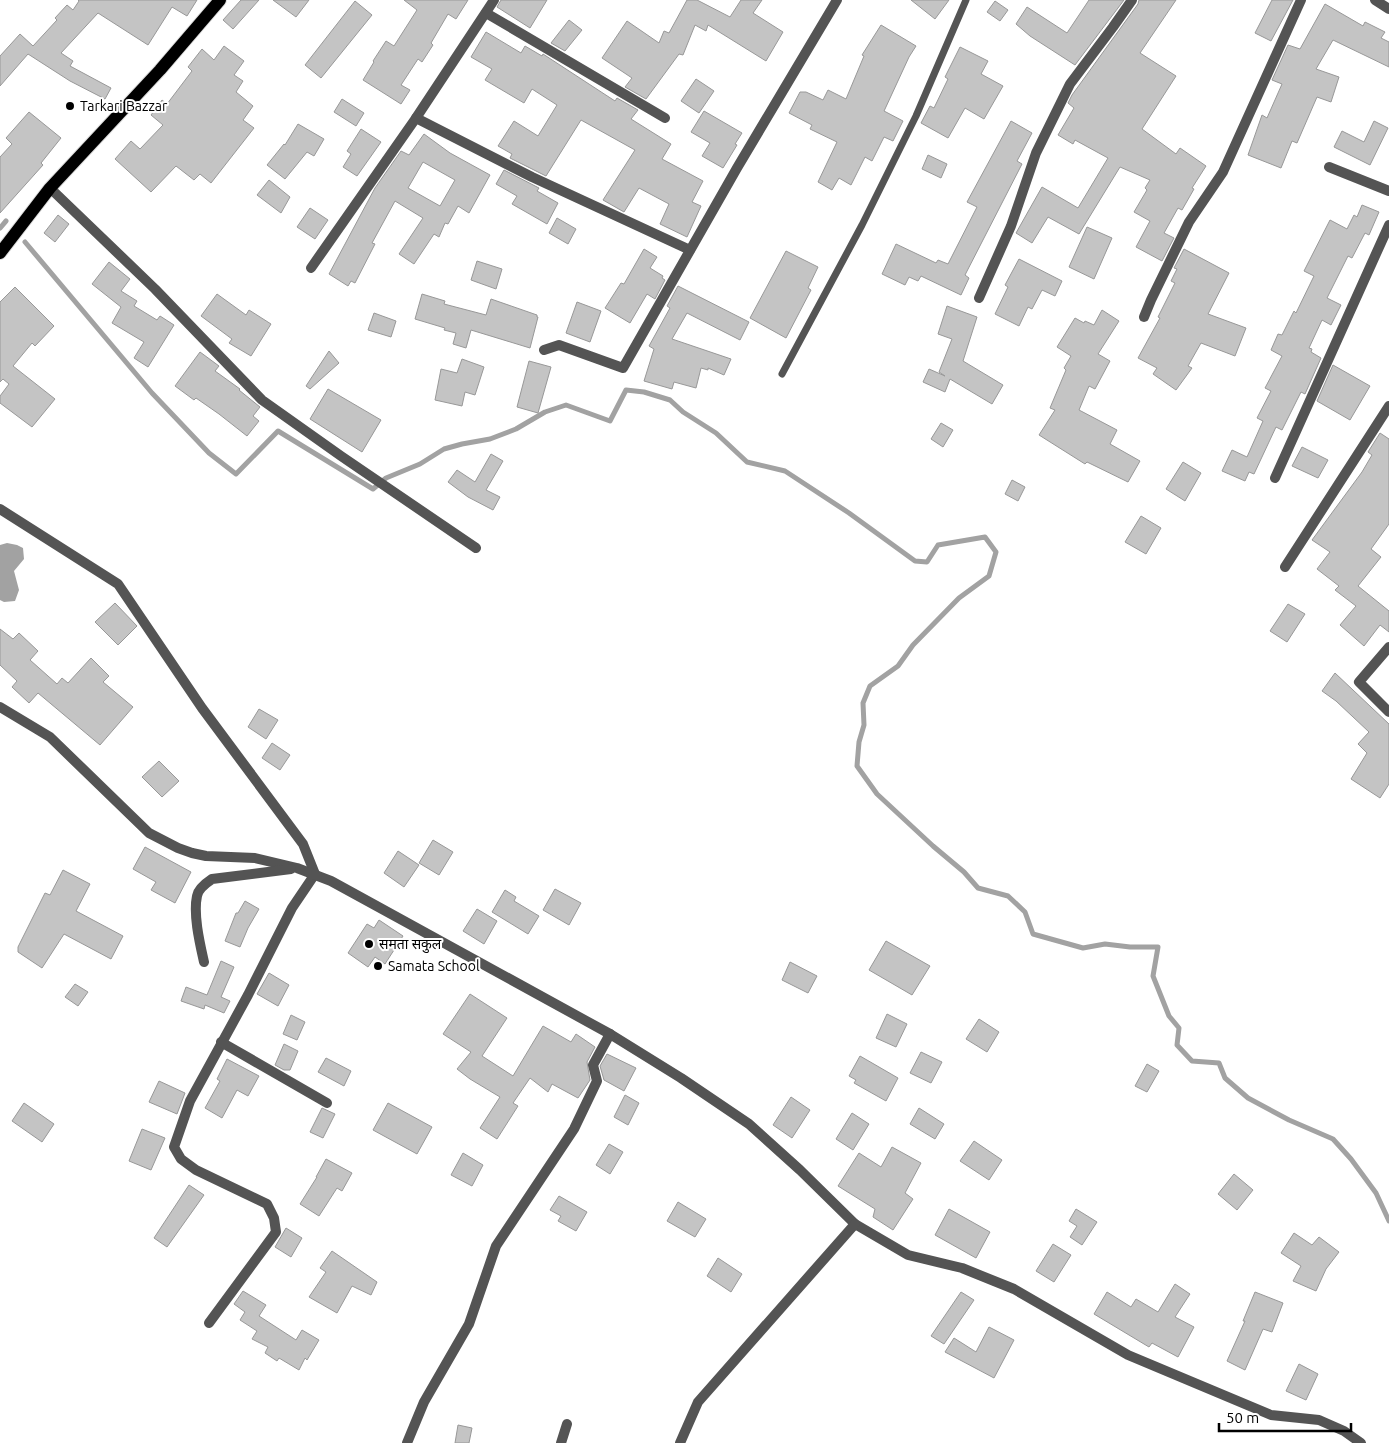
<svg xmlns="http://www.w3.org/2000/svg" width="1389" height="1443" font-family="Ubuntu,'Noto Sans Devanagari',sans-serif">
	<rect width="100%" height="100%" fill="#fff"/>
	<!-- water -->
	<path fill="#a2a2a2" d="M 7,543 L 17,545 L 23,548 L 24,559 L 14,571 L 19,590 L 15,601 L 4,602 L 0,600 L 0,545 Z"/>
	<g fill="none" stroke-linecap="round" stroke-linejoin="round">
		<!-- stream -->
		<g stroke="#a2a2a2" stroke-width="5">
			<path d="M 0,228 L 6,221"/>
			<path d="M 25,242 L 152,393 L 209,453 L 236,474 L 278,431 L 373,489 L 386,478 L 420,464 L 444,449 L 462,444 L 490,439 L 516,429 L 545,412 L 566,405 L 610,421 L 626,390 L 644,392 L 670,400 L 683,412 L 716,433 L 747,462 L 785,471 L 849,513 L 915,561 L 927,562 L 938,545 L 985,537 L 996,552 L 989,576 L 959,598 L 913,645 L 898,666 L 870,686 L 863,703 L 864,725 L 859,742 L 857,766 L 877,794 L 933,846 L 964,872 L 978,888 L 1008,896 L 1025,912 L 1033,934 L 1083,948 L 1105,944 L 1130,947 L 1158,947 L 1153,976 L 1169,1016 L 1179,1028 L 1177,1045 L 1192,1061 L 1219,1063 L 1225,1078 L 1248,1098 L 1289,1120 L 1333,1139 L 1351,1159 L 1376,1193 L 1389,1221"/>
		</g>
	</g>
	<!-- building -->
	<g fill="#c4c4c4" stroke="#989898" fill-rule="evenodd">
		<path d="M 78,0 L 197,0 L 187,16 L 172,7 L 148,45 L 98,13 L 61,53 L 73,61 L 70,66 L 111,88 L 105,99 L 70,81 L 28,54 L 0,86 L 0,56 L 20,34 L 33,46 L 57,20 L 55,18 L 67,5 L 73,10 L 79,1 Z"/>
		<path d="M 241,0 L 259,0 L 233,29 L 223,20 Z"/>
		<path d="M 273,0 L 309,0 L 296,17 Z"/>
		<path d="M 404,0 L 468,0 L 456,19 L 448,14 L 431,43 L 433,45 L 422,62 L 418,59 L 401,85 L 410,90 L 401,104 L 363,80 L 374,62 L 373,61 L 386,41 L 394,46 L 417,10 Z"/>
		<path d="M 501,0 L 547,0 L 530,28 L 497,7 Z"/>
		<path d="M 687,0 L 697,0 L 730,17 L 741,0 L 762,0 L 753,13 L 783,32 L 766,61 L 708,25 L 706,31 L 695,25 L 683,55 L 679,54 L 646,99 L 625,87 L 632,78 L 602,58 L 627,21 L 659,43 L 664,31 L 669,33 Z"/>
		<path d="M 911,0 L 949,0 L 935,19 Z"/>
		<path d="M 1089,0 L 1124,0 L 1075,65 L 1030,36 L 1016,24 L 1027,7 L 1067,33 Z"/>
		<path d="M 1139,0 L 1176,0 L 1140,53 L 1176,76 L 1142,129 L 1176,154 L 1180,148 L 1206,166 L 1192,188 L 1194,189 L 1182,210 L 1178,208 L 1164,233 L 1174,238 L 1162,261 L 1136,247 L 1150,221 L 1134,212 L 1147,190 L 1145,188 L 1150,180 L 1120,167 L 1079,234 L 1048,217 L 1032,243 L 1016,233 L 1042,187 L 1078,208 L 1108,158 L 1075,140 L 1073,144 L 1058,135 L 1074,108 L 1068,103 L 1072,95 L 1138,4 Z"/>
		<path d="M 1272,0 L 1293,0 L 1271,41 L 1255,33 Z"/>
		<path d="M 355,1 L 372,15 L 321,78 L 305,65 Z"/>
		<path d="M 995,1 L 1008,10 L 1000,21 L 987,12 Z"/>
		<path d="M 1325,4 L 1363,26 L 1365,22 L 1385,32 L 1381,38 L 1389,42 L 1389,67 L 1333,40 L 1316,69 L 1339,77 L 1331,102 L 1317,97 L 1297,143 L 1292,141 L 1281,168 L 1248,155 L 1262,115 L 1267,118 L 1282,84 L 1272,80 L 1288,45 L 1300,49 Z"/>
		<path d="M 569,20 L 582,30 L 565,51 L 551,43 Z"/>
		<path d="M 881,25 L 916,46 L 909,57 L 885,109 L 884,111 L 903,121 L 893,141 L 884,137 L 872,161 L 865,157 L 851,185 L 839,178 L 832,190 L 818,182 L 837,142 L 810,129 L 812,125 L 789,113 L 800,92 L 806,92 L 823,100 L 828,90 L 846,99 L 864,56 L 862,55 Z"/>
		<path d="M 486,32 L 521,53 L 525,46 L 542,56 L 543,54 L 615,101 L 617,98 L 638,110 L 631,119 L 671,144 L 662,159 L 703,181 L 692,202 L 701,206 L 687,237 L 660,224 L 669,204 L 639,188 L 624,212 L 603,200 L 635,150 L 581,120 L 546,176 L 510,158 L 512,154 L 498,146 L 514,121 L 538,136 L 557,105 L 532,89 L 524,103 L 485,80 L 492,69 L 471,57 Z"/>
		<path d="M 224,46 L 244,61 L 234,75 L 243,81 L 236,92 L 253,106 L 243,120 L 254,128 L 211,183 L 200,174 L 194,180 L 176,166 L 151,192 L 115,159 L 131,141 L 140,149 L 163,125 L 151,115 L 162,100 L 167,104 L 192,71 L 188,67 L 202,49 L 214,60 Z"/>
		<path d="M 960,47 L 988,61 L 981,74 L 1003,86 L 984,119 L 965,108 L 948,138 L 921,123 L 930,106 L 934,108 L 948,79 L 945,77 Z"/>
		<path d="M 696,79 L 714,91 L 699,113 L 681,101 Z"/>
		<path d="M 342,99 L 364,113 L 356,126 L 334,112 Z"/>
		<path d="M 704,111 L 742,133 L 735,144 L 737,145 L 723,168 L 702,156 L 710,143 L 691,132 Z"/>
		<path d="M 29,112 L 61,138 L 41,163 L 43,165 L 0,213 L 0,157 L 12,144 L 6,138 Z"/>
		<path d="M 1011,121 L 1032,133 L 1017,161 L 1022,164 L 965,275 L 969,278 L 961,295 L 921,276 L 918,281 L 909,277 L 905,285 L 882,274 L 896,244 L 936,263 L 938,260 L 948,264 L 977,207 L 967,202 Z"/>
		<path d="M 1374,121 L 1388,128 L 1370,165 L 1334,147 L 1342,131 L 1364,142 Z"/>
		<path d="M 298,124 L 324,139 L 314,156 L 307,152 L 285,179 L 267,165 L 284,144 L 285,145 Z"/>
		<path d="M 361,129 L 381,142 L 357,176 L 343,167 L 351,154 L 347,151 Z"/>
		<path d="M 424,134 L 450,153 L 490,175 L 469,213 L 458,206 L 448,224 L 445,223 L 439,237 L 434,234 L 414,264 L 399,254 L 423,218 L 395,201 L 372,243 L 375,244 L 355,283 L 351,281 L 348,286 L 329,274 L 375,188 L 401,151 L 409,155 ZM 423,162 L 455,180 L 440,206 L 408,188 Z"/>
		<path d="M 928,155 L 947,164 L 941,178 L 922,169 Z"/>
		<path d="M 504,170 L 539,188 L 537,191 L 558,203 L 547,224 L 512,204 L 517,196 L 496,184 Z"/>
		<path d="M 269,180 L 290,197 L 281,213 L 257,195 Z"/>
		<path d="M 1362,205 L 1379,212 L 1369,235 L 1365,233 L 1352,258 L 1348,256 L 1327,298 L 1341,305 L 1331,325 L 1322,320 L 1309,348 L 1312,349 L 1311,352 L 1321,358 L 1305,394 L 1301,392 L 1282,430 L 1276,427 L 1254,474 L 1249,472 L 1245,481 L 1222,471 L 1232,450 L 1247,457 L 1263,421 L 1257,418 L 1271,391 L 1265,388 L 1282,356 L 1271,350 L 1278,334 L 1282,335 L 1294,311 L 1296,313 L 1314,276 L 1304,271 L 1330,220 L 1347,229 L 1354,215 L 1357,217 Z"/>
		<path d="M 310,208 L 328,220 L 315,239 L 297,227 Z"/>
		<path d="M 58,215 L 69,224 L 55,242 L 44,233 Z"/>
		<path d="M 557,218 L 576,229 L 568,244 L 549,233 Z"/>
		<path d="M 1087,227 L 1112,238 L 1094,279 L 1069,267 Z"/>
		<path d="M 644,249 L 657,257 L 650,268 L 663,276 L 662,278 L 665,280 L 655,299 L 647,294 L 630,323 L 605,308 L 621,283 L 624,284 Z"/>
		<path d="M 1184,249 L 1229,273 L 1208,314 L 1246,328 L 1235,356 L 1201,343 L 1188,366 L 1192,368 L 1176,390 L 1153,374 L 1157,368 L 1138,358 L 1160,318 L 1158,317 L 1175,283 L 1171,281 L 1177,269 L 1174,268 Z"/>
		<path d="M 786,251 L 818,267 L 808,288 L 811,290 L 786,338 L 750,318 Z"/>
		<path d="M 1019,259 L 1062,281 L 1055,296 L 1042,290 L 1032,309 L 1028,307 L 1019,326 L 995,314 L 1008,287 L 1005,285 Z"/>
		<path d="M 477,261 L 502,269 L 496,289 L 471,280 Z"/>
		<path d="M 109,262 L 130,279 L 121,291 L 137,301 L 134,306 L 157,320 L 160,316 L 174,325 L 148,367 L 134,358 L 144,342 L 112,323 L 121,307 L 92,284 Z"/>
		<path d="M 678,286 L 749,322 L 740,340 L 687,313 L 672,339 L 731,359 L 724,375 L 708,368 L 708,370 L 701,368 L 696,388 L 674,382 L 672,389 L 644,381 L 654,349 L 649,346 L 670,308 L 667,306 Z"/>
		<path d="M 15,287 L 54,326 L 35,346 L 32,343 L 13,366 L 55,399 L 32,427 L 0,403 L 0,396 L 9,384 L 3,379 L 0,382 L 0,302 Z"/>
		<path d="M 217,294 L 246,315 L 249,310 L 271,324 L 251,356 L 229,343 L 232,339 L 201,316 Z"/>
		<path d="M 422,294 L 445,301 L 444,304 L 486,315 L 491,299 L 537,315 L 537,317 L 538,317 L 530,348 L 471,330 L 466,348 L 453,344 L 456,333 L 444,330 L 445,328 L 415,319 Z"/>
		<path d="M 577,302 L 601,311 L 590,342 L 566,333 Z"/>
		<path d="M 947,306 L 977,317 L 963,361 L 1003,385 L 992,404 L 950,379 L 945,392 L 923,382 L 929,369 L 945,376 L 939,372 L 952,339 L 938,334 Z"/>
		<path d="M 1102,310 L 1119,321 L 1098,354 L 1110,361 L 1095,389 L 1089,386 L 1079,410 L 1117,430 L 1110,444 L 1140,461 L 1128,482 L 1087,462 L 1085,464 L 1039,435 L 1055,410 L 1050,408 L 1066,370 L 1064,368 L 1071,356 L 1057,347 L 1075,318 L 1084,323 L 1085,321 L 1094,325 Z"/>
		<path d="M 374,313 L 396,321 L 391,337 L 368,330 Z"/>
		<path d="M 329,351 L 339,363 L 310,389 L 306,386 Z"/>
		<path d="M 200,352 L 219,366 L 215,371 L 240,389 L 239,390 L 260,407 L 253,416 L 259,421 L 247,436 L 219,414 L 196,398 L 194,400 L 175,386 Z"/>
		<path d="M 462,359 L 484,367 L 475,395 L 465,392 L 462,406 L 435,400 L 441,369 L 457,373 Z"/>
		<path d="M 529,361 L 551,367 L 538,413 L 517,407 Z"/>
		<path d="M 1333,365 L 1370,386 L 1350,420 L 1317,401 Z"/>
		<path d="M 328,389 L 381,420 L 362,452 L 310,419 Z"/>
		<path d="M 941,423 L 953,430 L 943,447 L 931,439 Z"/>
		<path d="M 1380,433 L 1389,439 L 1389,524 L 1371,549 L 1381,557 L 1358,586 L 1389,611 L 1389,632 L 1380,625 L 1364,646 L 1340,625 L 1356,606 L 1335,590 L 1339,586 L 1317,569 L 1330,552 L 1312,540 L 1362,472 L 1372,455 L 1368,452 Z"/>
		<path d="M 1302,447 L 1328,460 L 1318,478 L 1292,466 Z"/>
		<path d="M 491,454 L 503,461 L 486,490 L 500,497 L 493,510 L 468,497 L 448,482 L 457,470 L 475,482 Z"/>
		<path d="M 1183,462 L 1201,473 L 1185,501 L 1166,489 Z"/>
		<path d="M 1012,480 L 1025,487 L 1018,501 L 1005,494 Z"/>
		<path d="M 1141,516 L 1161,528 L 1146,554 L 1125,542 Z"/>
		<path d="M 115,603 L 137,626 L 118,645 L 95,622 Z"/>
		<path d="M 1288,604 L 1305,614 L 1287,642 L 1270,631 Z"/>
		<path d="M 0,629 L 13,639 L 19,633 L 38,651 L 30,660 L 57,684 L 62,678 L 68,683 L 91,658 L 109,676 L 103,682 L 133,707 L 100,745 L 38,693 L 29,703 L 12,687 L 17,681 L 0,665 Z"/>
		<path d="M 1335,673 L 1389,724 L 1389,784 L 1380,798 L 1351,779 L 1367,753 L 1358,744 L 1369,732 L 1336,701 L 1322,691 Z"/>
		<path d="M 259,709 L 278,720 L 266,739 L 248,727 Z"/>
		<path d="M 272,743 L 290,755 L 280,770 L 262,758 Z"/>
		<path d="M 159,761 L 179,781 L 162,797 L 142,777 Z"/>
		<path d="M 433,840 L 453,852 L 439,875 L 419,863 Z"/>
		<path d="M 145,847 L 191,872 L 175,903 L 151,890 L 156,882 L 133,869 Z"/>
		<path d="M 398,851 L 419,865 L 404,887 L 384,873 Z"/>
		<path d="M 63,870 L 90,884 L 76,911 L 123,936 L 111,959 L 64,934 L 42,968 L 18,952 L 18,947 L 45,893 L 50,895 Z"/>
		<path d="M 555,889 L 581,903 L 569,925 L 543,910 Z"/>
		<path d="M 505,890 L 516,897 L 514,901 L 539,916 L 528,934 L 492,912 Z"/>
		<path d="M 245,901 L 259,909 L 248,928 L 240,947 L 225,941 L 236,913 L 238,913 Z"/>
		<path d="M 477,909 L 497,921 L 484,944 L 463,931 Z"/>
		<path d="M 379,920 L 403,936 L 385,964 L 375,957 L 368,967 L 348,953 L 367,924 L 374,928 Z"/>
		<path d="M 886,941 L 930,966 L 912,995 L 869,970 Z"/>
		<path d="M 221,961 L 234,967 L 221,997 L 230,1001 L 224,1013 L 205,1005 L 204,1009 L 181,1001 L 186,987 L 207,995 Z"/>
		<path d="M 790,962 L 817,976 L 808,993 L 782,980 Z"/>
		<path d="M 269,973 L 289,985 L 278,1006 L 257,994 Z"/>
		<path d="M 75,984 L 88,992 L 78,1006 L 65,997 Z"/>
		<path d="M 470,994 L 507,1018 L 482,1056 L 513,1076 L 543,1026 L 571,1042 L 576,1034 L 595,1047 L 587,1062 L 590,1080 L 578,1098 L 552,1084 L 548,1092 L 530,1078 L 513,1103 L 518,1106 L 497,1139 L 480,1128 L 500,1097 L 470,1079 L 457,1069 L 471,1052 L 443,1034 Z"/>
		<path d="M 887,1014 L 907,1024 L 896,1047 L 876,1038 Z"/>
		<path d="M 291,1015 L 305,1022 L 297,1040 L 283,1034 Z"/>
		<path d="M 979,1019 L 999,1032 L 987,1052 L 966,1039 Z"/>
		<path d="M 284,1044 L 298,1051 L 290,1070 L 284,1070 L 275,1065 Z"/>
		<path d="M 921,1052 L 942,1062 L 931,1083 L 910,1073 Z"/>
		<path d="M 607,1054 L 636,1068 L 624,1091 L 604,1080 L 600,1066 Z"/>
		<path d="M 860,1056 L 898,1078 L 886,1101 L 854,1083 L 856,1080 L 849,1076 Z"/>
		<path d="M 326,1058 L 351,1071 L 344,1086 L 318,1072 Z"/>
		<path d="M 227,1059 L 259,1076 L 248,1096 L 237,1090 L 222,1118 L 205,1108 L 220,1081 L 217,1079 Z"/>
		<path d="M 1147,1064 L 1159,1071 L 1147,1092 L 1135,1086 Z"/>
		<path d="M 159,1081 L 185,1093 L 177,1114 L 149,1102 Z"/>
		<path d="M 625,1095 L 639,1103 L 628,1125 L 614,1117 Z"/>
		<path d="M 791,1097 L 810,1110 L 792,1138 L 773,1125 Z"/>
		<path d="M 24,1103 L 54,1124 L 42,1142 L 12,1121 Z"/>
		<path d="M 388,1103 L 432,1127 L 417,1154 L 373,1130 Z"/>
		<path d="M 322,1108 L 335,1114 L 323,1138 L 310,1132 Z"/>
		<path d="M 919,1108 L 944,1124 L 935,1139 L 910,1124 Z"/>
		<path d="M 852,1113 L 869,1124 L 853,1150 L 836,1139 Z"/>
		<path d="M 142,1129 L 165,1138 L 151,1170 L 129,1161 Z"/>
		<path d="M 974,1141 L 1002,1160 L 989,1180 L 960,1161 Z"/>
		<path d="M 609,1144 L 623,1152 L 610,1174 L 596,1165 Z"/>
		<path d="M 892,1147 L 921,1163 L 905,1193 L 913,1199 L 893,1230 L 873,1217 L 875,1209 L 838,1186 L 859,1153 L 881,1167 Z"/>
		<path d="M 463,1153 L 483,1165 L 472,1186 L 451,1175 Z"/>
		<path d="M 326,1159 L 352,1173 L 342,1191 L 337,1188 L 319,1216 L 300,1204 L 317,1177 L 316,1177 Z"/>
		<path d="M 1234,1174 L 1253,1190 L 1237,1210 L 1218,1194 Z"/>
		<path d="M 189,1185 L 204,1195 L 167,1247 L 154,1238 Z"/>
		<path d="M 559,1196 L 587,1212 L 576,1231 L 558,1221 L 561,1216 L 550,1210 Z"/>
		<path d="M 678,1202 L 706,1219 L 695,1237 L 667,1221 Z"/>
		<path d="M 949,1209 L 990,1232 L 976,1258 L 935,1235 Z"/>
		<path d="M 1076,1209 L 1097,1222 L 1082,1245 L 1070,1237 L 1077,1226 L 1069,1221 Z"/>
		<path d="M 286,1228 L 302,1238 L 291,1257 L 275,1247 Z"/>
		<path d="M 1294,1233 L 1312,1245 L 1319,1237 L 1339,1252 L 1326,1269 L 1316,1291 L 1293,1281 L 1301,1266 L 1281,1253 Z"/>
		<path d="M 1053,1244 L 1071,1255 L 1054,1282 L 1036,1271 Z"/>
		<path d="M 332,1251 L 377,1282 L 371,1295 L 352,1286 L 337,1313 L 309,1297 L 326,1272 L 320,1268 Z"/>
		<path d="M 718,1258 L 742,1274 L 731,1292 L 707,1276 Z"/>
		<path d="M 1175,1284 L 1190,1294 L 1175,1317 L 1194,1327 L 1178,1357 L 1152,1343 L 1149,1347 L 1094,1314 L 1107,1292 L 1131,1307 L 1136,1299 L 1158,1312 Z"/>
		<path d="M 243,1291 L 266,1305 L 259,1316 L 296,1340 L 302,1330 L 319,1340 L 307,1360 L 305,1358 L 299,1370 L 279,1358 L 277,1361 L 265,1353 L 268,1347 L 252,1339 L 257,1331 L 240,1320 L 245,1312 L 234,1304 Z"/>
		<path d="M 961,1292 L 974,1300 L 944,1344 L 931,1336 Z"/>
		<path d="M 1255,1292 L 1283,1303 L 1272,1332 L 1263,1329 L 1245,1370 L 1227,1361 L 1245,1321 L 1243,1321 Z"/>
		<path d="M 989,1327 L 1014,1340 L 994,1378 L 945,1352 L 954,1338 L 976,1352 Z"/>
		<path d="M 1299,1364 L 1318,1374 L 1306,1400 L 1286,1391 Z"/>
		<path d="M 458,1425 L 472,1428 L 469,1443 L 455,1443 Z"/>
	</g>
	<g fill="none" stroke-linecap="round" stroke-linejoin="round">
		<defs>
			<path id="primary" d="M 0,253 L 50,188 L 160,70 L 220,0"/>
		</defs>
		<!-- primary casing -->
		<use href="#primary" stroke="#dbdbdb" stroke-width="14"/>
		<!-- service -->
		<path stroke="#545454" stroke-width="7" d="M 782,374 L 862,225 L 916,116 L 966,0"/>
		<!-- minor -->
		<g stroke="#545454" stroke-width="10">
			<path d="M 1375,0 L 1389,9"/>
			<path d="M 486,13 L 665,118"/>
			<path d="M 416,118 L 532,177 L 690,250"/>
			<path d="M 1329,167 L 1389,191"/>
			<path d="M 50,188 L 155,289 L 262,400 L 341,456 L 476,548"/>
			<path d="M 311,268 L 416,118 L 494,0"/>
			<path d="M 979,298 L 1011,226 L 1036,153 L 1070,84 L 1113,27 L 1132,0"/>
			<path d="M 1144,317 L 1151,300 L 1189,222 L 1223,172 L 1301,0"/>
			<path d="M 544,350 L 559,345 L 623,368 L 737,168 L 837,0"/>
			<path d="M 1275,478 L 1389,225"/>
			<path d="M 0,509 L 118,584 L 202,708 L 303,844 L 315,874 L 292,908 L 248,995 L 190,1101 L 174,1147 L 181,1159 L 196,1170 L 267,1204 L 274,1218 L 276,1232 L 209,1323"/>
			<path d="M 1285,567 L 1389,406"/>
			<path d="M 1389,647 L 1359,682 L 1389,712"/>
			<path d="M 0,707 L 50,737 L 149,833 L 178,848 L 192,853 L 206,856 L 255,858 L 297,868 L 331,881 L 610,1034 L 681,1078 L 749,1124 L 800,1170 L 855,1224 L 908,1255 L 962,1268 L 1014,1289 L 1128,1355 L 1271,1415 L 1319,1420 L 1344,1431 L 1361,1443"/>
			<path d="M 204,962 C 200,944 193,915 197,896 C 198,889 206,883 212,879 L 291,869"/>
			<path d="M 221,1042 L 327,1103"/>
			<path d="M 407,1443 L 424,1402 L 469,1324 L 496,1246 L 574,1129 L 597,1081 L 593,1065 L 610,1034"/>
			<path d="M 561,1443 L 567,1424"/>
			<path d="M 680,1443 L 698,1402 L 855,1224"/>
		</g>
		<!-- primary -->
		<use href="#primary" stroke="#000" stroke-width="12"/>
	</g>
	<!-- markers -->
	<g fill="#000" stroke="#fff" stroke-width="2">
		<circle cx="70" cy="106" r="5"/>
		<circle cx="369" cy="944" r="5"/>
		<circle cx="378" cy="966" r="5"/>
	</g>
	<g text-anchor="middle" stroke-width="4" stroke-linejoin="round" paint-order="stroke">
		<!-- poi labels -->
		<g font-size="14" fill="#000" stroke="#fff" text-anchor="start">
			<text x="80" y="111">Tarkari Bazzar</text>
			<text x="379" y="949">समता सकुल</text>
			<text x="388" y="971">Samata School</text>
		</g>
	</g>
	<!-- scale -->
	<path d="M1219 1423v8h132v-8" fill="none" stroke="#000000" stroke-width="2.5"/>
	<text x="1226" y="1423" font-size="15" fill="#000000" stroke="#ffffff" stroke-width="4" paint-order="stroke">50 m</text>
</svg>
